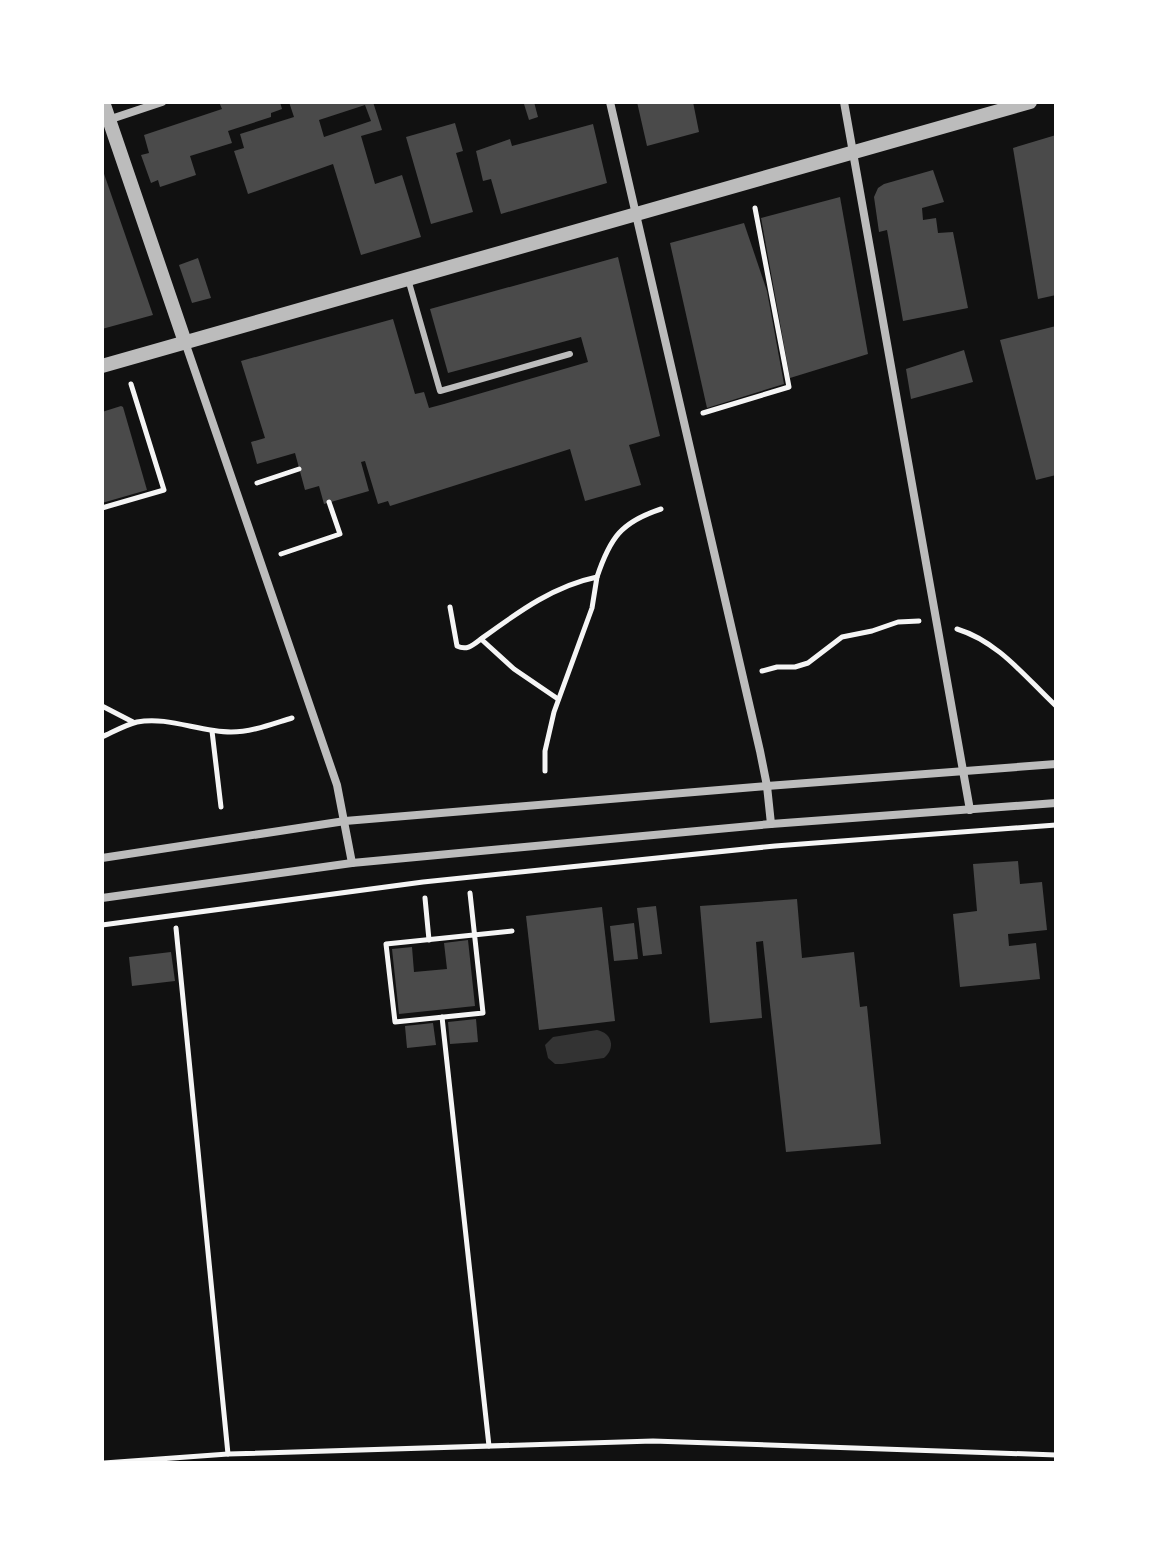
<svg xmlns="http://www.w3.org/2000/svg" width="1158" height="1565" font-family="Cabin,sans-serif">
	<rect width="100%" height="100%" fill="#111"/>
	<!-- water -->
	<path fill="#333" d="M 597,1030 C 612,1033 616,1048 604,1058 L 562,1064 L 555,1064 L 548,1058 L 545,1045 L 553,1037 Z"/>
	<!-- building -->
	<g fill="#4a4a4a" fill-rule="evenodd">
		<path d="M 219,102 L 280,102 L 282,109 L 271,113 L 271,117 L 228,131 L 232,143 L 190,156 L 196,175 L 160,187 L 158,180 L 151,183 L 141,155 L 149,153 L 144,135 L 222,109 Z"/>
		<path d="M 289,102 L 373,102 L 382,130 L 361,136 L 375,184 L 402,175 L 421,237 L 361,255 L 333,164 L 248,194 L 234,151 L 244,148 L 240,134 L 294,117 ZM 365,105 L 371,121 L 324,137 L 319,120 Z"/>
		<path d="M 534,102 L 538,117 L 529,120 L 524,104 Z"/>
		<path d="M 637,102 L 693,102 L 699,132 L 647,146 Z"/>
		<path d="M 455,123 L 463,151 L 456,153 L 473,212 L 431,224 L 406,137 Z"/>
		<path d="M 593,124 L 607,183 L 501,214 L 491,179 L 483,181 L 476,151 L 510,139 L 512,146 Z"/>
		<path d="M 1056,135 L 1056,295 L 1038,299 L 1013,148 Z"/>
		<path d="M 102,168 L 153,315 L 102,329 Z"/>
		<path d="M 933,170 L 944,202 L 922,208 L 923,220 L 936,218 L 938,233 L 953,232 L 968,308 L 903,321 L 887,230 L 879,232 L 874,197 L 878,188 L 884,184 Z"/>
		<path d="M 840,197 L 868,354 L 790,378 L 761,218 Z"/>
		<path d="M 744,223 L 767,291 L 784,384 L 707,408 L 670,243 Z"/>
		<path d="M 618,257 L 660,436 L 629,445 L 641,485 L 585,501 L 570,449 L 390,506 L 388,501 L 378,504 L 365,461 L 361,462 L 369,491 L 324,504 L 319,486 L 305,490 L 295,453 L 257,464 L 251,442 L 265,438 L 241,361 L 393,319 L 415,394 L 424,392 L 429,408 L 444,404 L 588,362 L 581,337 L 448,373 L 430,309 Z"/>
		<path d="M 198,258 L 211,298 L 192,303 L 179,265 Z"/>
		<path d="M 1056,326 L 1056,475 L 1036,480 L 1000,340 Z"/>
		<path d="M 964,350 L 973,382 L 911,399 L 906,369 Z"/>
		<path d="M 121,406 L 123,407 L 147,490 L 102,503 L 102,412 Z"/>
		<path d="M 1018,861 L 1020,884 L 1042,882 L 1047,930 L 1008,934 L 1009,946 L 1036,943 L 1040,979 L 960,987 L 953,914 L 977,911 L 973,864 Z"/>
		<path d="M 797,899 L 802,958 L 854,952 L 860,1007 L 867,1006 L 881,1144 L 786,1152 L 763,941 L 756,942 L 762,1018 L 710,1023 L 700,906 Z"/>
		<path d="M 656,906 L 662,954 L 643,956 L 637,908 Z"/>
		<path d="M 602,907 L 615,1021 L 539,1030 L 526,916 Z"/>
		<path d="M 634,923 L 638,959 L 614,961 L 610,926 Z"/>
		<path d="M 468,940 L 475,1006 L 399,1014 L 392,949 L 412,947 L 414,972 L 447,969 L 444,943 Z"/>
		<path d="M 171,952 L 175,981 L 132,986 L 129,957 Z"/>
		<path d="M 476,1019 L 478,1042 L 450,1044 L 448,1022 Z"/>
		<path d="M 433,1023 L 436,1045 L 407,1048 L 405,1026 Z"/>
	</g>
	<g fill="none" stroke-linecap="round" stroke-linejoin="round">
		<!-- path -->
		<g stroke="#f5f5f5" stroke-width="5">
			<path d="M 703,413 L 789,387 L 755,208"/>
			<path d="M 257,483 L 299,469"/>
			<path d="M 102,508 L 164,490 L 131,384"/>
			<path d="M 281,554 L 340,534 L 329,502"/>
			<path d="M 597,577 C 610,538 621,522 661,509"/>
			<path d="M 450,607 L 457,646 C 467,651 473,645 481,639 L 514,669 L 558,699"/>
			<path d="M 957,629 C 999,642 1025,677 1056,706"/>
			<path d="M 481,639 C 517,613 553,586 597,577 L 592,608 L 554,712 L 545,751 L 545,771"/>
			<path d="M 762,671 L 777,667 L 795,667 L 808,663 L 842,637 L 872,631 L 898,622 L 919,621"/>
			<path d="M 102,706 L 133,722"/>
			<path d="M 212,731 L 221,807"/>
			<path d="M 102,737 C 113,732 125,725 137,722 C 168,716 199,732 231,732 C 252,732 272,724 292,718"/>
			<path d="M 470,893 L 483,1013 L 395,1022 L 386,944 L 512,931"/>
			<path d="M 425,898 L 429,940"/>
			<path d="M 102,925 L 423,882 L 775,846 L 1056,825"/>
			<path d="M 176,928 L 228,1454"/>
			<path d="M 442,1017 L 489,1446"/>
			<path d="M 104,1463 L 228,1454 L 653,1441 L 1056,1455"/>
		</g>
		<!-- service -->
		<path stroke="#bcbcbc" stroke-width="6" d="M 408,279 L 440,391 L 570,354"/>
		<!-- minor -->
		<g stroke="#bcbcbc" stroke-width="8">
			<path d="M 610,102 L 760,751 L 767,786 L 771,824"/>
			<path d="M 844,102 L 970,810"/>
			<path d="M 102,122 L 162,102"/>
			<path d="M 185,342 L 337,785 L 352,863"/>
			<path d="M 102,858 L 345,821 L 767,786 L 1056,764"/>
			<path d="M 102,898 L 352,863 L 771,824 L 1056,803"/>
		</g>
		<!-- tertiary -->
		<g stroke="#bcbcbc" stroke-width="14">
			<path d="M 103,102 L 185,342"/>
			<path d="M 102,366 L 1030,102"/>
		</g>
	</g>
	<!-- border -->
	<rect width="1158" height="1565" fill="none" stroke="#ffffff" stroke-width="208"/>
</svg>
